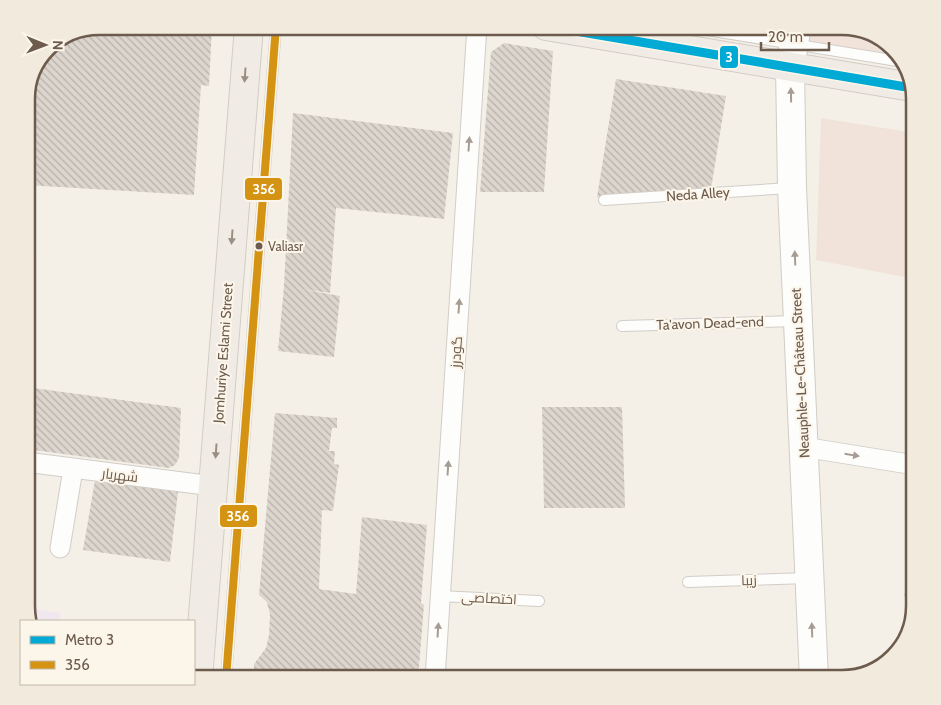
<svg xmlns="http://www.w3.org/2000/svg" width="941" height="705" font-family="Cabin,Cairo,sans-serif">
	<defs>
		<pattern id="building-back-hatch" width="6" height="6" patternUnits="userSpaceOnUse" patternTransform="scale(1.25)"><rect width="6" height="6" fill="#ddd6cf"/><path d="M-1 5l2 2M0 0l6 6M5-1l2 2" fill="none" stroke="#b7b1aa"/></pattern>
	</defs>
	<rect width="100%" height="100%" fill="#f4f0e8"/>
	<!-- commercial -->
	<g fill="#f1e3da">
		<path d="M 702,26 L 843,26 L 887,41 L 898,55 Z"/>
		<path d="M 821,118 L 915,133 L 915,279 L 816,260 Z"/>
	</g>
	<!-- education -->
	<path fill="#f1e8ef" d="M 26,608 L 61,613 L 60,621 L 29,621 Z"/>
	<!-- building -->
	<g fill="url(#building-back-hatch)">
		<path d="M 99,26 L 212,26 L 209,86 L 201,85 L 194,195 L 26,185 L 26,93 L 51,44 Z"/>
		<path d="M 504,43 L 553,51 L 544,192 L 480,192 L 491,52 Z"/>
		<path d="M 616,79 L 726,96 L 711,189 L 597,197 Z"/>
		<path d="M 293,113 L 453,133 L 444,219 L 336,208 L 330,293 L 301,289 L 340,296 L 334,357 L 278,351 L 284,286 Z"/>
		<path d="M 26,387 L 181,408 L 179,458 L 175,465 L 169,468 L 26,449 Z"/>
		<path d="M 542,407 L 622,407 L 625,508 L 544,508 Z"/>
		<path d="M 275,413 L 337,418 L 337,428 L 332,428 L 329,451 L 335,451 L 334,464 L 339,465 L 333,511 L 322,510 L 319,589 L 356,594 L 362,517 L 427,525 L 421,603 L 424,605 L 418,679 L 292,679 L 254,674 L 254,664 L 266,648 L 269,635 L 270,615 L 267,602 L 259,595 Z"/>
		<path d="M 95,480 L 178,492 L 170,562 L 83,550 Z"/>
		<path d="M 912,548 L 915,549 L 915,598 L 904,596 Z"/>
	</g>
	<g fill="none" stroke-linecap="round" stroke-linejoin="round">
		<defs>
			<g id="service">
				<path d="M 682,26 L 904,62"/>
				<path d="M 604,200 L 790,188"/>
				<path d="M 622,326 L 796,321"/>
				<path d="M 688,582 L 809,578"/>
				<path d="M 440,596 L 539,601"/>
				<path d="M 226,679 L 276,26"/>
			</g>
			<g id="minor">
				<path d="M 803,447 L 915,465"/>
				<path d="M 26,462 L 213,486"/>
				<path d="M 60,548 L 73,469"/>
				<path d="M 435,679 L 477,26"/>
			</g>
			<path id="secondary" d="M 797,26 L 790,67 L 792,188 L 814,679"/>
			<g id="primary">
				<path d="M 546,26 L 912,87"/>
				<path d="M 198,679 L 249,26"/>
			</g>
		</defs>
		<!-- service casing -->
		<use href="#service" stroke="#d2cdc7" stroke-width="12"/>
		<!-- minor casing -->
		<use href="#minor" stroke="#d2cdc7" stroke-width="21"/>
		<!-- secondary casing -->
		<use href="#secondary" stroke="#d1ccc4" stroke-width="30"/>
		<!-- primary casing -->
		<use href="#primary" stroke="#d3ccc6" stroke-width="30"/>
		<!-- service -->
		<use href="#service" stroke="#fdfdfc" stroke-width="10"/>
		<!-- minor -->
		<use href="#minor" stroke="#fdfdfc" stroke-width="19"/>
		<!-- secondary -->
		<use href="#secondary" stroke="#fdfdfc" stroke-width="28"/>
		<!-- primary -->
		<use href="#primary" stroke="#f0ece5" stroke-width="28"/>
		<defs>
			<path id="bus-1" d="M 226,679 L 276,26"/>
		</defs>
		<!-- bus-1 casing -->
		<use href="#bus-1" stroke="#fcf6ea" stroke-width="11"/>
		<!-- bus-1 -->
		<use href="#bus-1" stroke="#d49313" stroke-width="8"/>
		<defs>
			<path id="metro-1" d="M 546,26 L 912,88"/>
		</defs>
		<!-- metro-1 casing -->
		<use href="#metro-1" stroke="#fcf6ea" stroke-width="12"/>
		<!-- metro-1 -->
		<use href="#metro-1" stroke="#00aad4" stroke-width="9"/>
	</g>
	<!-- one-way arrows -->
	<defs><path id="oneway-solid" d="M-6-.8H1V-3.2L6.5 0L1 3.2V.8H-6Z" transform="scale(1.25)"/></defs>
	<g fill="#9b8e82">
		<use href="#oneway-solid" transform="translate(245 75) rotate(94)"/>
		<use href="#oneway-solid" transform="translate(232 237) rotate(94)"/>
		<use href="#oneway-solid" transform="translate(216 451) rotate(94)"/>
	</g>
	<g fill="#a79c93">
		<use href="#oneway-solid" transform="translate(791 95) rotate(-91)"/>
		<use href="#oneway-solid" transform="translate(469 144) rotate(-86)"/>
		<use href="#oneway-solid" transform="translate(795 258) rotate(-92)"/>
		<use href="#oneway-solid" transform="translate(459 306) rotate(-86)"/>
		<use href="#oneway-solid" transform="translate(852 455) rotate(9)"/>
		<use href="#oneway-solid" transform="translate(448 468) rotate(-86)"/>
		<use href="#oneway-solid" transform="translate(438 630) rotate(-86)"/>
		<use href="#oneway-solid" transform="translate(812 630) rotate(-92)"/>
	</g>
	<!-- markers -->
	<circle fill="#6d5b4d" stroke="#fcf6ea" stroke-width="2" cx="259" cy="246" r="4.5"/>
	<g text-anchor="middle" stroke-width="4" stroke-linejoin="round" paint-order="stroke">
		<!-- bus labels -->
		<g font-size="13" fill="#6d5b4d" stroke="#fcf6ea" text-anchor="start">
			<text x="268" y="251">Valiasr</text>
		</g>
		<!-- street labels -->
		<g font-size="14" fill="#6d5b4d" stroke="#fcf6ea">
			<text transform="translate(698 194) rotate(-4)" y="5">Neda Alley</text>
			<text transform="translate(710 323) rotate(-2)" y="5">Ta'avon Dead-end</text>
			<text transform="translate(456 352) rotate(-86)" y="5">گودرز</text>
			<text transform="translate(223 353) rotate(-86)" y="5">Jomhuriye Eslami Street</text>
			<text transform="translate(800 373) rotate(-93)" y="5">Neauphle-Le-Château Street</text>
			<text transform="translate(120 475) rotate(7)" y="5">شهریار</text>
			<text transform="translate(749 580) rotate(-2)" y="5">زیبا</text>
			<text transform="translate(489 598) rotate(3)" y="5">اختصاصی</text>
		</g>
	</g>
	<!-- crop -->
	<path d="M0 0H941V705H0ZM99 35H842A64 64 0 0 1 906 99V606A64 64 0 0 1 842 670H99A64 64 0 0 1 35 606V99A64 64 0 0 1 99 35Z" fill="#f1eadd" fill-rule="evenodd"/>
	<path fill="none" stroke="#6d5b4d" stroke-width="2.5" d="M99 35H842A64 64 0 0 1 906 99V606A64 64 0 0 1 842 670H99A64 64 0 0 1 35 606V99A64 64 0 0 1 99 35Z"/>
	<g stroke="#fcf6ea" stroke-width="2">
		<rect x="719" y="45" width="20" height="24" rx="5" fill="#00aad4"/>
		<rect x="244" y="177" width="39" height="24" rx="5" fill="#d49313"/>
		<rect x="219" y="504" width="39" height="24" rx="5" fill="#d49313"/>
	</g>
	<g font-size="14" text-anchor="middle" font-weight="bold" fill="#fff">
		<text x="729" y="62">3</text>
		<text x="264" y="194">356</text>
		<text x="238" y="521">356</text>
	</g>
	<!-- legend -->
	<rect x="20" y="620" width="175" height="65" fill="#fcf6ea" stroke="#c3b8ab"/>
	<rect x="30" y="636" width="25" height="8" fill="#00aad4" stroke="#c3b8ab"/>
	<text x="65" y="645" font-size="15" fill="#6d5b4d">Metro 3</text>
	<rect x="30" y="661" width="25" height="8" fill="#d49313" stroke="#c3b8ab"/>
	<text x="65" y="670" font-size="15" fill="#6d5b4d">356</text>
	<!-- north arrow -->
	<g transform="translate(45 45) rotate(91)" stroke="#fcf6ea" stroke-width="4" paint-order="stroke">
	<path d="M0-4L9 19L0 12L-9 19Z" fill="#6d5b4d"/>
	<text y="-8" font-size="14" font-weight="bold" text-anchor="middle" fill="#6d5b4d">N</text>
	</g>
	<!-- scale -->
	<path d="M761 42v8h68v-8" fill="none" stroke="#6d5b4d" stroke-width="2.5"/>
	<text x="768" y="42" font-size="15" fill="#6d5b4d" stroke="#fcf6ea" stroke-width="4" paint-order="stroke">20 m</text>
</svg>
